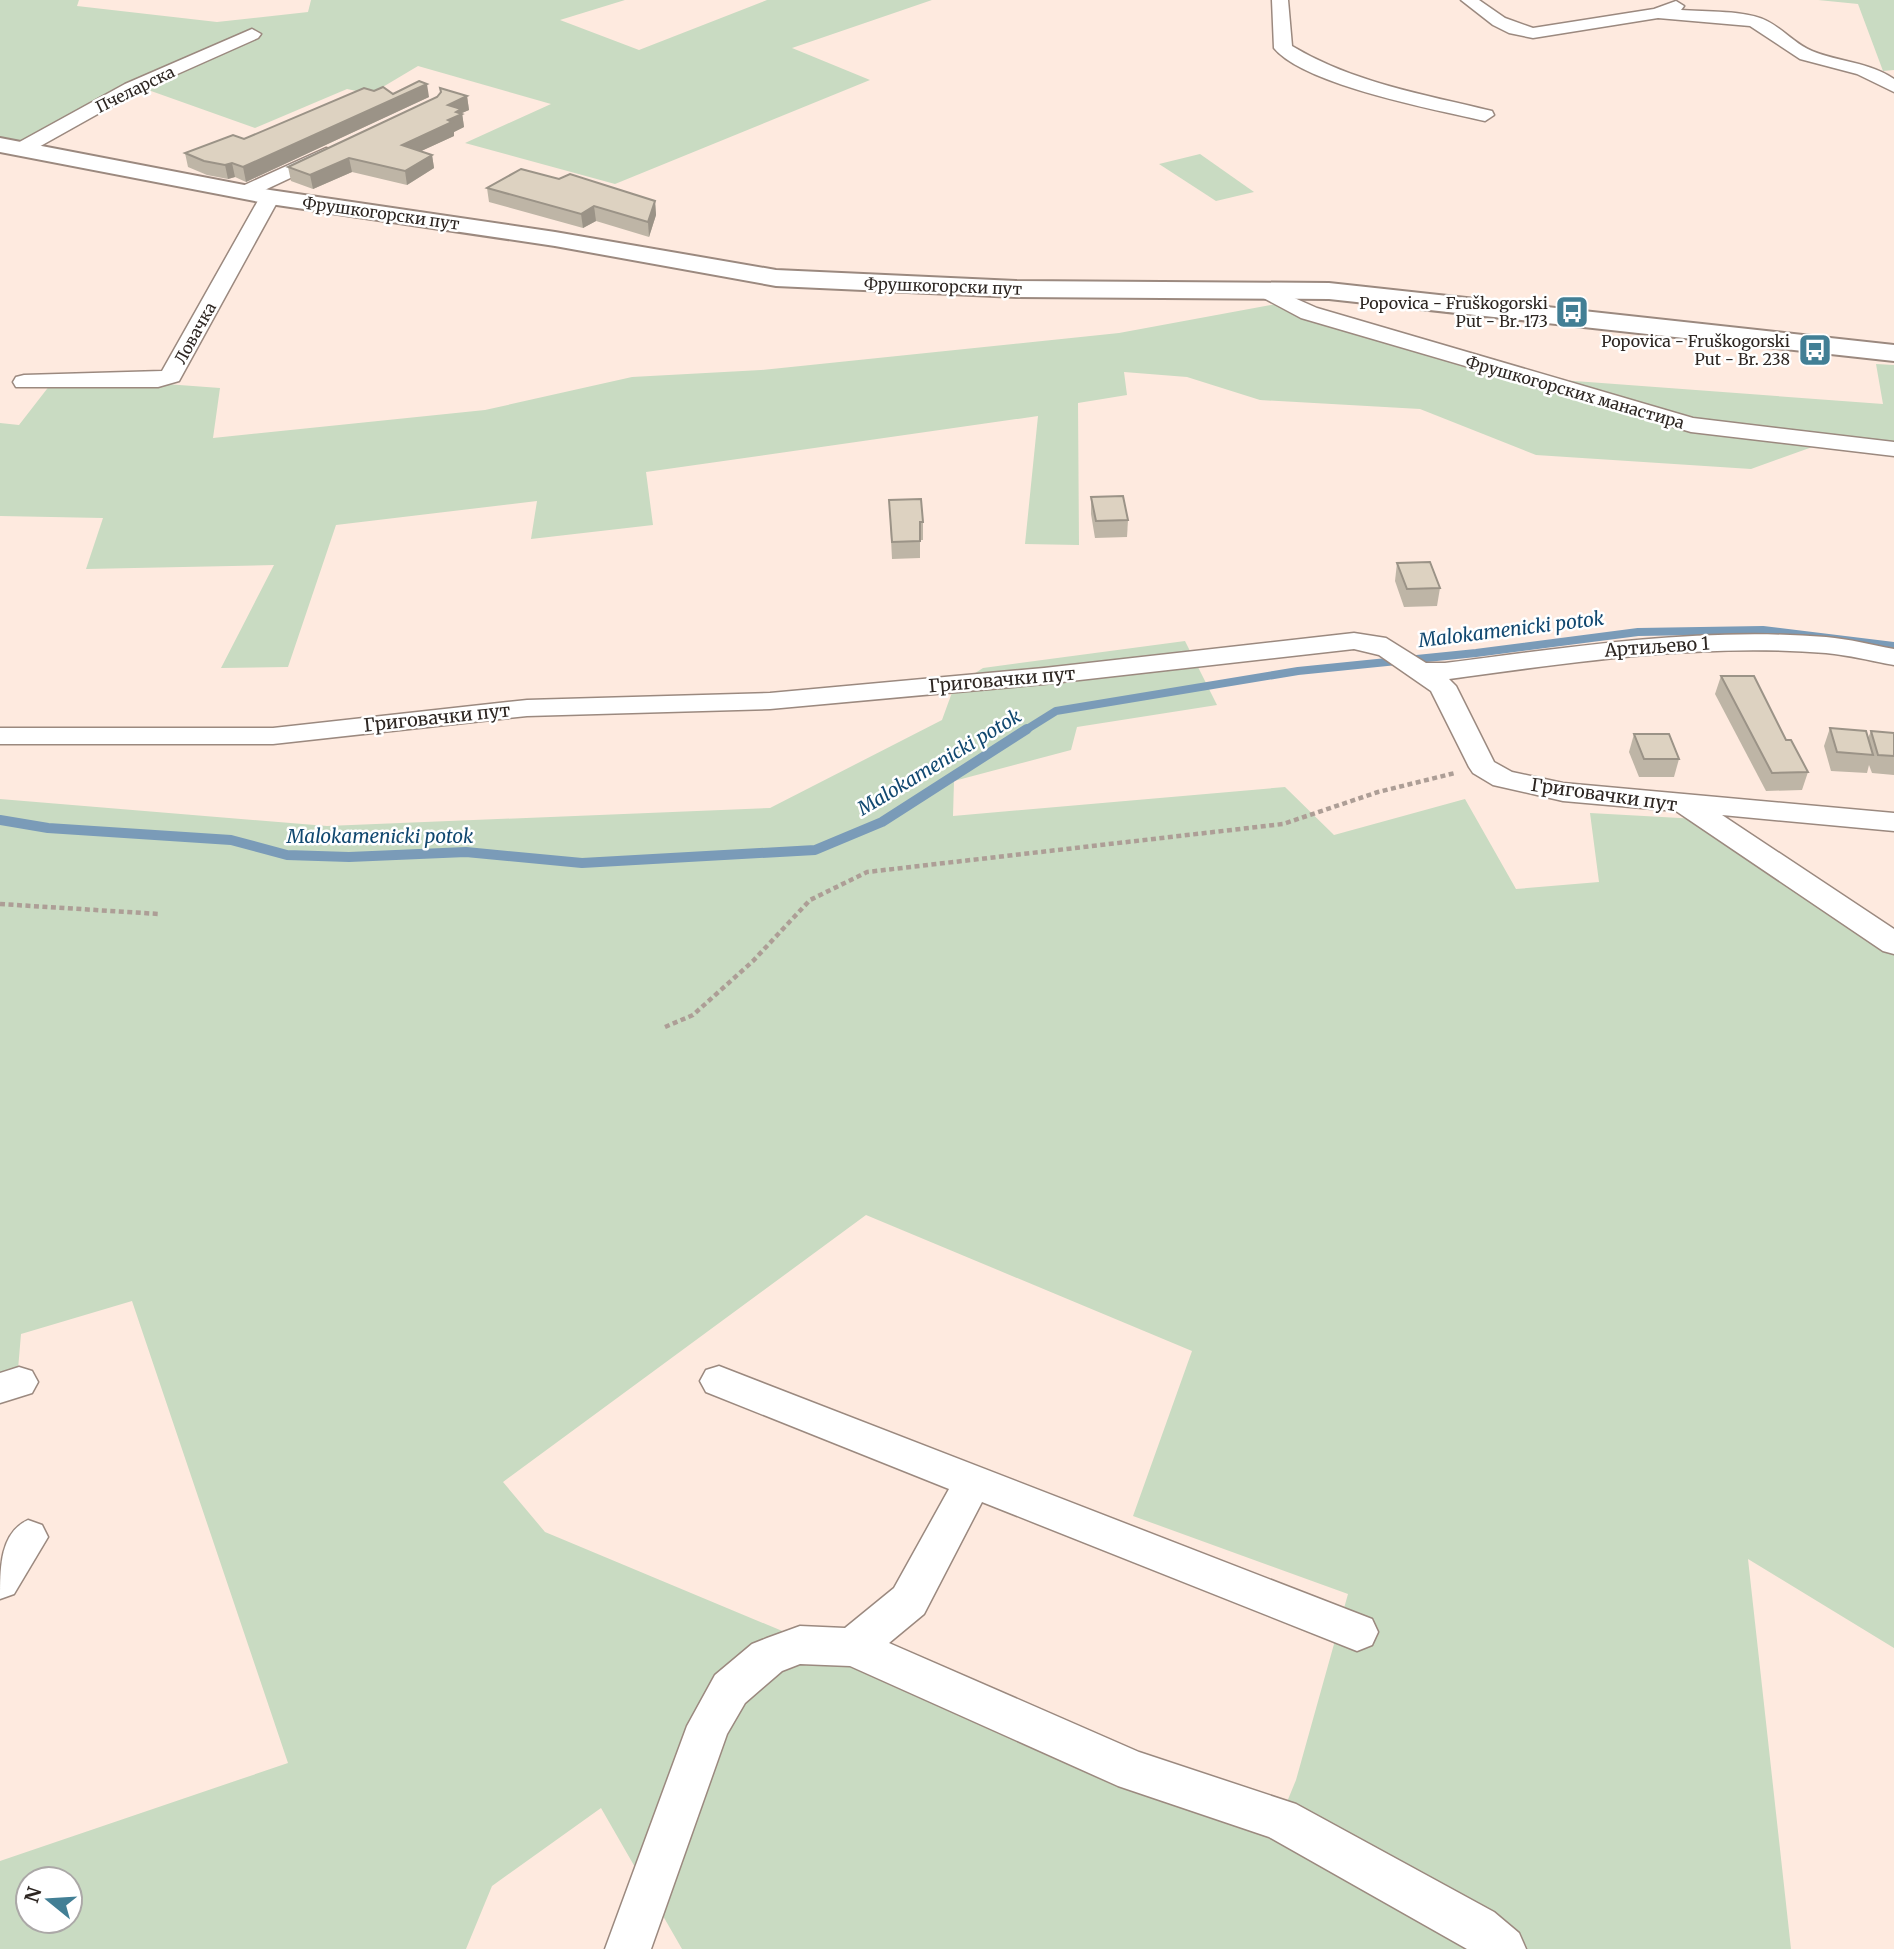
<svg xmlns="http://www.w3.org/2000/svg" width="1894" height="1949" font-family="Merriweather,serif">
	<rect width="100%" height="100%" fill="#feeadf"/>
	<!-- green -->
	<g fill="#c9dbc2" fill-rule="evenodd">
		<path d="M 0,0 L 79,0 L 77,6 L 217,22 L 308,12 L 311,0 L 625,0 L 560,20 L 639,50 L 767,0 L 932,0 L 792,48 L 870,80 L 615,184 L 465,143 L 551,104 L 418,66 L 371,94 L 347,89 L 255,128 L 137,86 L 21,153 L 0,150 Z"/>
		<path d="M 1818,0 L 1894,0 L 1894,70 L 1883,71 L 1858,4 Z"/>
		<path d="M 1200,154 L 1254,192 L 1216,201 L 1159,164 Z"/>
		<path d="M 1276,304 L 1508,376 L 1883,404 L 1876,364 L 1894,365 L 1894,444 L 1843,436 L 1751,469 L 1536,455 L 1420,409 L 1260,400 L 1187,377 L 1124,372 L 1127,395 L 1078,403 L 1079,545 L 1025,544 L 1038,416 L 646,472 L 653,525 L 531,539 L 537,501 L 336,525 L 288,667 L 221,668 L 274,565 L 86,569 L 103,518 L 0,516 L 0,423 L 19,425 L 57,376 L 220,388 L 213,438 L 485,410 L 632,377 L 761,370 L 1119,333 Z"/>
		<path d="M 1185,641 L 1217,705 L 1077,727 L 1071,750 L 954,781 L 953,816 L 1285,787 L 1334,835 L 1465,799 L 1516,889 L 1599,882 L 1590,813 L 1698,819 L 1894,944 L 1894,1648 L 1748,1559 L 1791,1949 L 682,1949 L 601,1808 L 492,1886 L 466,1949 L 0,1949 L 0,1861 L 288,1763 L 132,1301 L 21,1334 L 16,1393 L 0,1396 L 0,799 L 327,826 L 770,808 L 942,720 L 954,687 L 983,668 ZM 866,1215 L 1192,1351 L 1133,1516 L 1348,1594 L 1296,1780 L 1273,1836 L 545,1532 L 503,1482 ZM 28,1879 L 70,1879 L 70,1921 L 28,1921 Z"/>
	</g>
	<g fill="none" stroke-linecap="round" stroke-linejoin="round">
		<!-- stream-far1 -->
		<path stroke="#7a9bb8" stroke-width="8" d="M 1024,731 L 1056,711 L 1298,671 L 1476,653 L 1638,632 L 1763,630 L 1894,646"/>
		<!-- stream -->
		<path stroke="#7a9bb8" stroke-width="10" d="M 0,820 L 48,828 L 231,840 L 287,855 L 349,857 L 466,852 L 582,863 L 815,850 L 882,822 L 1027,729"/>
		<defs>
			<g id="street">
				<path d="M 1272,0 L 1288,0 L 1292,46 C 1354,83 1422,94 1492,111 L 1494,115 L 1485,121 C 1437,110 1304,85 1274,48 Z"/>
				<path d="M 1461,0 L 1479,0 L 1505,18 L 1533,28 L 1654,9 L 1676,1 L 1684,6 L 1681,10 C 1705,12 1747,10 1767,21 C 1783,29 1795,44 1812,51 C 1839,62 1869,62 1894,79 L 1894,92 L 1857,74 L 1800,59 L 1750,26 L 1658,18 L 1533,38 L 1509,33 L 1493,25 Z"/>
				<path d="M 252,29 L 261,34 L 258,38 L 137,92 L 28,153 L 21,155 L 12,149 L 14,145 L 125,84 Z"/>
				<path d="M 326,148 L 333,150 L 335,154 L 333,158 L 252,196 L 245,198 L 235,192 L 238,188 Z"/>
				<path d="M 270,191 L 280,197 L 179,381 L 158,387 L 16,387 L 13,382 L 16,377 L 24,375 L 162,371 L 260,197 Z"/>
				<path d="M 1265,285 L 1317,308 L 1693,418 L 1894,442 L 1894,456 L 1691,432 L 1301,318 L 1258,295 L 1254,291 L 1258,287 Z"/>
				<path d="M 1354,633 L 1386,638 L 1426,663 L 1445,663 C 1572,647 1698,627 1826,637 C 1849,639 1872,645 1894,649 L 1894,665 C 1872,661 1848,655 1826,653 C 1699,643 1574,662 1449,679 L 1456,686 L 1494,762 L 1512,772 L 1563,783 L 1894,813 L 1894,831 L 1722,815 L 1894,929 L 1894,954 L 1883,951 L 1676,811 L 1563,801 L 1493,785 L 1473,773 L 1469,767 L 1431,691 L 1379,655 L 1354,649 L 1044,684 L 770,709 L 527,716 L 273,744 L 0,744 L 0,728 L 273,728 L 527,700 L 770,693 L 1044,668 Z"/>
				<path d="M 719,1366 L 1372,1619 L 1378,1632 L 1372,1645 L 1357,1651 L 982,1502 L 924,1614 L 889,1643 L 1139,1752 L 1296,1804 L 1494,1912 L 1519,1933 L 1526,1949 L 1467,1949 L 1269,1837 L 1118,1786 L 850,1666 L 800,1664 L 782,1671 L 745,1703 L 727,1734 L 651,1949 L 605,1949 L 687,1726 L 715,1675 L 752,1644 L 767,1638 L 800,1626 L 845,1628 L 894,1588 L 949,1489 L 706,1392 L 700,1381 L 706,1370 Z"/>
				<path d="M 19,1367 L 32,1371 L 38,1382 L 32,1393 L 0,1403 L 0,1373 Z"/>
				<path d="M 28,1520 L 42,1525 L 48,1537 L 14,1594 L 0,1599 C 0,1567 0,1533 28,1520 Z"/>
			</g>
			<path id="secondary" d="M 0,138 L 270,190 L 555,232 L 776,270 L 1016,281 L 1329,283 L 1894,345 L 1894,361 L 1329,299 L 1016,297 L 776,286 L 555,246 L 270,204 L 0,152 Z"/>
		</defs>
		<!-- street casing -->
		<use href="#street" stroke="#9b897f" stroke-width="3"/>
		<!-- secondary casing -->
		<use href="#secondary" stroke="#9b897f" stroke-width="4"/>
		<!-- path -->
		<g stroke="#ad9e96" stroke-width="4.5" stroke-dasharray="5 3.5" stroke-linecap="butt">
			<path d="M 0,904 L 159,914"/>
			<path d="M 665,1027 L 693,1015 L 753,961 L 810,900 L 867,872 L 1283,824 L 1378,792 L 1455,773"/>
		</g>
		<!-- street -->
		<use href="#street" fill="#fff" fill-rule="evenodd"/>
		<!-- secondary -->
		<use href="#secondary" fill="#fff" fill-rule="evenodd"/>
	</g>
	<!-- wall -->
	<g fill="#beb5a6">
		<path d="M 374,91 L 429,97 L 246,182 L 235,177 L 228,179 L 207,175 L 188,167 L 185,153 L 244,139 Z"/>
		<path d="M 467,96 L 469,110 L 462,113 L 464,127 L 454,132 L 454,136 L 421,151 L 432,155 L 434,168 L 407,185 L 352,172 L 313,189 L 291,181 L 288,167 Z"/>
		<path d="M 559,179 L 655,201 L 656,215 L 649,237 L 596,221 L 583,228 L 489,202 L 487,188 Z"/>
		<path d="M 1091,497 L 1128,520 L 1127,537 L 1095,538 L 1091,514 Z"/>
		<path d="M 889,500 L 923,522 L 923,540 L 920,540 L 920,558 L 892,559 Z"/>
		<path d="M 1397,563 L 1440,588 L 1437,606 L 1404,607 L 1395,581 Z"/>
		<path d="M 1721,676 L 1808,772 L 1802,790 L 1766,791 L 1715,694 Z"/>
		<path d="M 1830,728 L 1868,738 L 1871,731 L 1894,733 L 1894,775 L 1872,773 L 1869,765 L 1867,773 L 1831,771 L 1824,746 Z"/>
		<path d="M 1634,734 L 1679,759 L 1674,777 L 1639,777 L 1629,752 Z"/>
	</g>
	<!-- shaded-wall -->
	<g fill="#9b9387">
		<path d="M 427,84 L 429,97 L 246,182 L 243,167 Z"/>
		<path d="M 467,96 L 469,110 L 462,113 L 464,127 L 454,132 L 454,136 L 404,159 L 402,145 L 448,120 L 448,105 Z"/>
		<path d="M 432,155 L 434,168 L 407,185 L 405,171 Z"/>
		<path d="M 349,158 L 352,172 L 313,189 L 310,175 Z"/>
		<path d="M 232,163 L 235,177 L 228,179 L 225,165 Z"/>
		<path d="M 655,201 L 656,215 L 649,237 L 648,222 Z"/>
		<path d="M 594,206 L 596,221 L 583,228 L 581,214 Z"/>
	</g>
	<!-- building -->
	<g fill="#ddd2c1" stroke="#9b9387" stroke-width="2">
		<path d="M 419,81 L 427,84 L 243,167 L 232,163 L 225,165 L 204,161 L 185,153 L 233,135 L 244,139 L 364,88 L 374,91 L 383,87 L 393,94 Z"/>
		<path d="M 440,88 L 467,96 L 448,105 L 461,109 L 456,112 L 462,114 L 448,120 L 452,122 L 402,145 L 432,155 L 405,171 L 349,158 L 310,175 L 288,167 L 437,97 L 441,92 Z"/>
		<path d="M 521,169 L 559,179 L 570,174 L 655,201 L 648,222 L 594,206 L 581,214 L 487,188 Z"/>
		<path d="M 1123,496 L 1128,520 L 1096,521 L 1091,497 Z"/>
		<path d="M 921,499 L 923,522 L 920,522 L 920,541 L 892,542 L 889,500 Z"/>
		<path d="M 1430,562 L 1440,588 L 1407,589 L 1397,563 Z"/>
		<path d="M 1721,676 L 1754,676 L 1786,740 L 1791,740 L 1808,772 L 1772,773 Z"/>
		<path d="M 1830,728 L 1866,731 L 1873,755 L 1837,752 Z"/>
		<path d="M 1871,731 L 1894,733 L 1894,756 L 1878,755 Z"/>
		<path d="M 1634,734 L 1669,734 L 1679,759 L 1644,759 Z"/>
	</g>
	<!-- icons -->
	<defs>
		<symbol id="bus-square" viewBox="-11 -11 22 22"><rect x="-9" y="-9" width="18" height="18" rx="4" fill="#427f95" stroke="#fff"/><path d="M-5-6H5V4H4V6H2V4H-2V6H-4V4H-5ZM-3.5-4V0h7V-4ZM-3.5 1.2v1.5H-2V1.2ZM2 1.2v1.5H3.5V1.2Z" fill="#fff"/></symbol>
	</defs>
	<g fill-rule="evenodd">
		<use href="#bus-square" x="1553" y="293" width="38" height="38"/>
		<use href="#bus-square" x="1796" y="331" width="38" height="38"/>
	</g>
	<g text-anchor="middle" stroke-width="5" stroke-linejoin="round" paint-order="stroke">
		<!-- far-street labels -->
		<g font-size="16" fill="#2d2622" stroke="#fff">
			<text transform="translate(135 89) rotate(-26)" y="6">Пчеларска</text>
			<text transform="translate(381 213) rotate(8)" y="6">Фрушкогорски пут</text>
			<text transform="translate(943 286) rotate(2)" y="6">Фрушкогорски пут</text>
			<text transform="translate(195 333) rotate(-61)" y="6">Ловачка</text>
			<text transform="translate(1575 392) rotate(16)" y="6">Фрушкогорских манастира</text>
		</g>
		<!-- far-poi labels -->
		<g font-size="16" fill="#2d2622" stroke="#fff" text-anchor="end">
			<text x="1548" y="309">Popovica - Fruškogorski<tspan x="1548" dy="18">Put - Br. 173</tspan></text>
			<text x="1790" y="347">Popovica - Fruškogorski<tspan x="1790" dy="18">Put - Br. 238</tspan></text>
		</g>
		<!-- street labels -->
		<g font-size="18" fill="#2d2622" stroke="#fff">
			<text transform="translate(1657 647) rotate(-4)" y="6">Артиљево 1</text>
			<text transform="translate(1002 680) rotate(-5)" y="6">Григовачки пут</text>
			<text transform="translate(437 718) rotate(-6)" y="6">Григовачки пут</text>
			<text transform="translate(1604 795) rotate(8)" y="6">Григовачки пут</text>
		</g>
		<!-- water labels -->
		<g font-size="19" font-style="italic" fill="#114870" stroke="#fff">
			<text transform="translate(1511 629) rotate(-7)" y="7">Malokamenicki potok</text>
			<text transform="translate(939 762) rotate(-31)" y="7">Malokamenicki potok</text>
			<text x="380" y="843">Malokamenicki potok</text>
		</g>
	</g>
	<!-- north arrow -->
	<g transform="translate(49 1900) rotate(288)"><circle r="33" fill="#ffffff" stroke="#aba8a7" stroke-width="2"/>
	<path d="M0-5L12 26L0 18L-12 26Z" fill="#427f95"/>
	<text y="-10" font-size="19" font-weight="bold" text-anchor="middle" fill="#2d2622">N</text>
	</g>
</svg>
